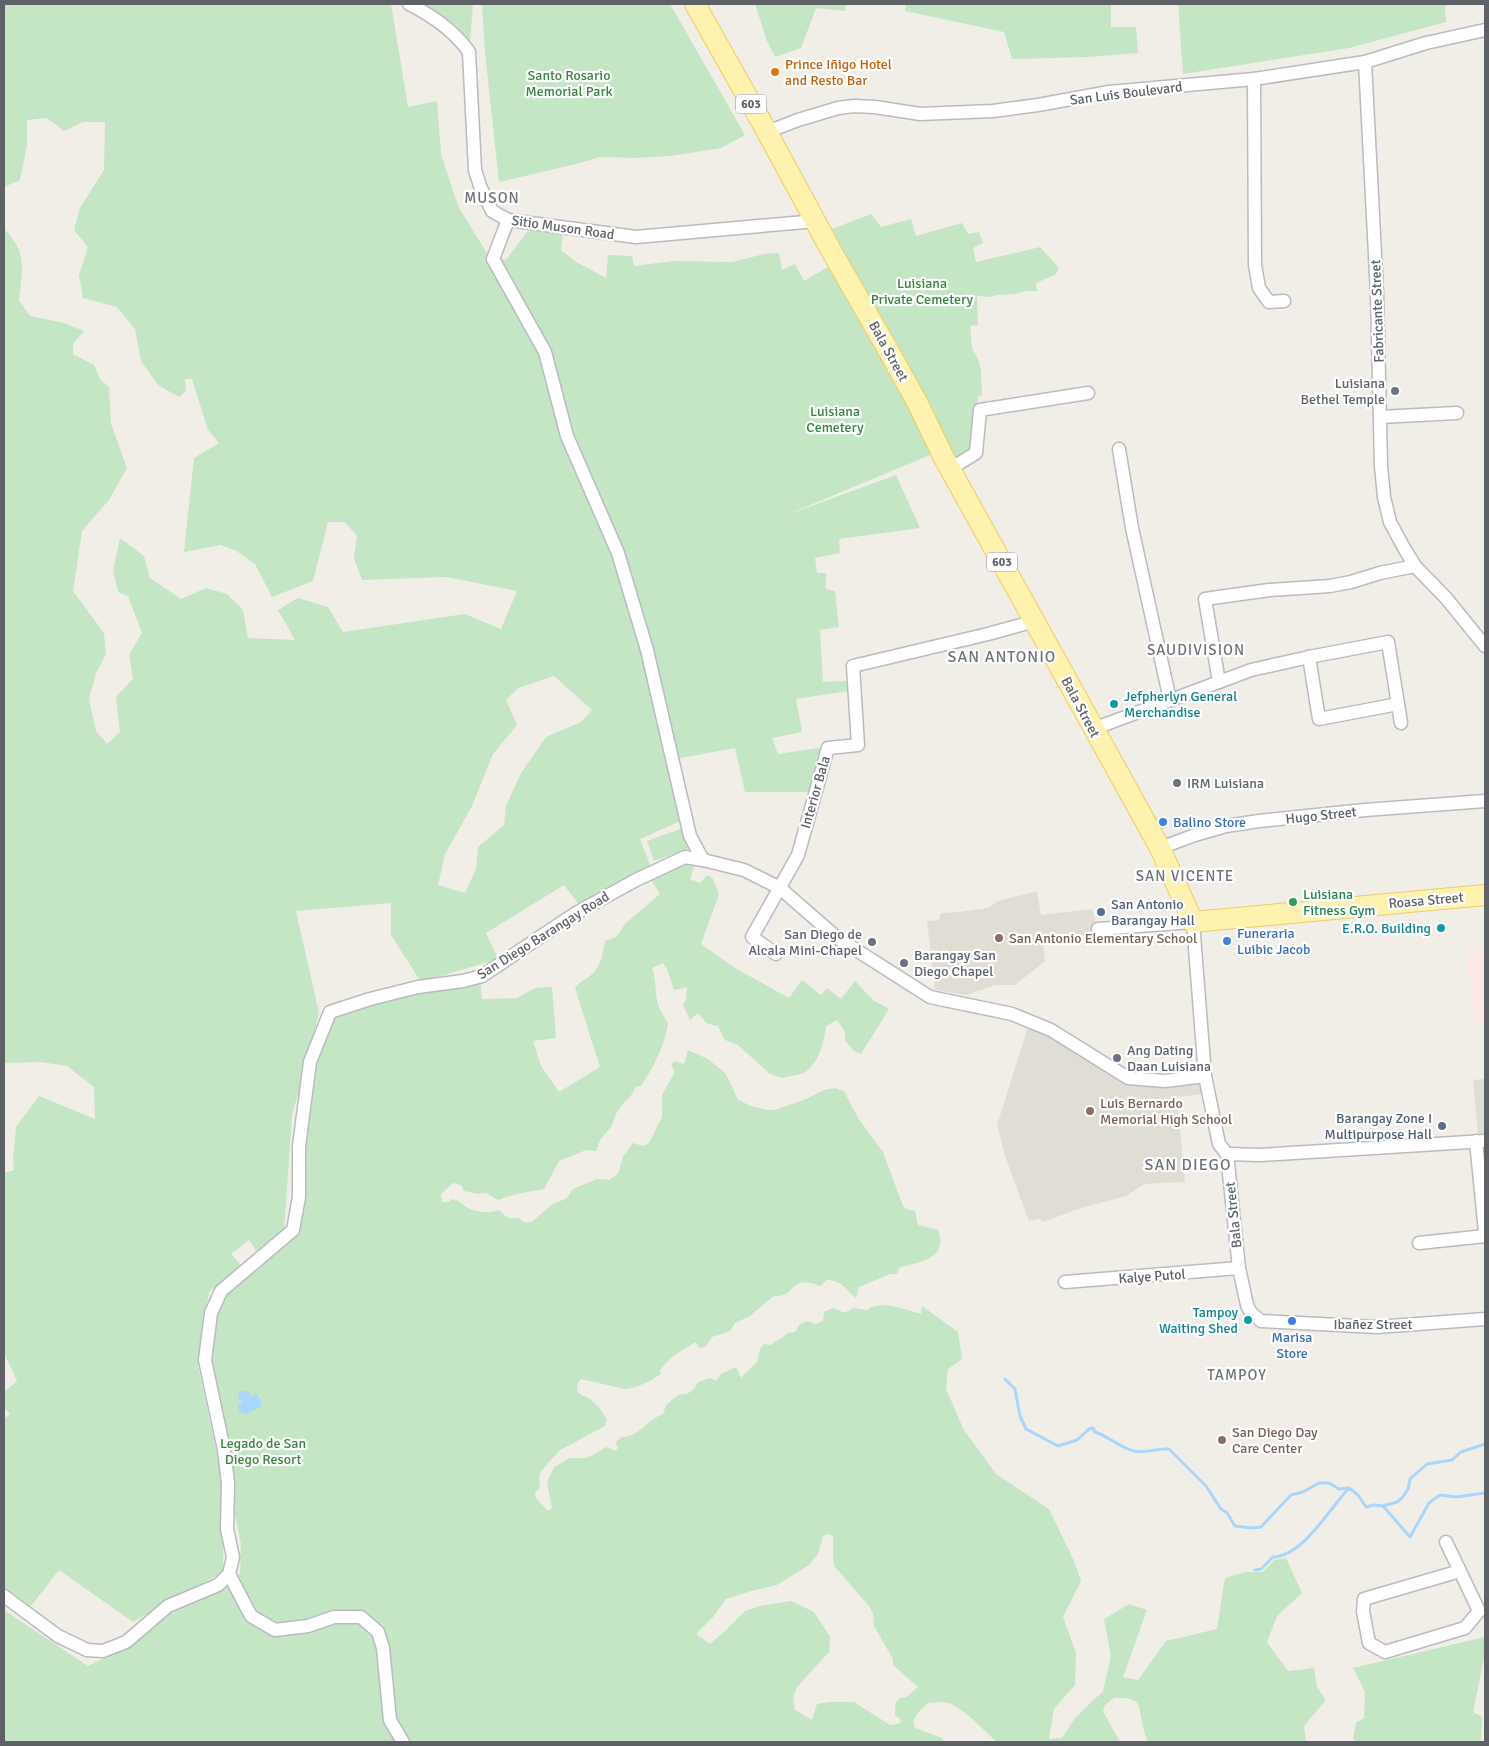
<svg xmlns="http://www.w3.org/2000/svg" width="1489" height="1746" font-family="Signika,sans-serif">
	<rect width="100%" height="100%" fill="#f0eee6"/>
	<!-- education -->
	<g fill="#e0ddd4">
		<path d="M 1037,891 L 1041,915 L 1092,909 L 1096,923 L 1096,934 L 1043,943 L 1045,961 L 1015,985 L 995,985 L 966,995 L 935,990 L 927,921 L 939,920 L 941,913 L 959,912 L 988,908 L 998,901 Z"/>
		<path d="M 1029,1024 L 1125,1081 L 1203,1078 L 1203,1094 L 1177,1097 L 1185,1182 L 1144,1184 L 1126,1196 L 1081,1208 L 1043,1222 L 1039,1219 L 1029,1221 L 1006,1159 L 997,1125 Z"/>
		<path d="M 1485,1079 L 1485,1135 L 1478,1135 L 1473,1080 Z"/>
	</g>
	<!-- medical -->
	<path fill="#fbe7e4" d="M 1485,949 L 1485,1023 L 1474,1024 L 1467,951 Z"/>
	<!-- green -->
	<g fill="#c4e6c5" fill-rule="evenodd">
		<path d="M 4,4 L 391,4 L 408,107 L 437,101 L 441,154 L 458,206 L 488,255 L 506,260 L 529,229 L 563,233 L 561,250 L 576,262 L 606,278 L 608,255 L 632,256 L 634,266 L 673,261 L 732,262 L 764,254 L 779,253 L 782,270 L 795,264 L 804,281 L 828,267 L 935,453 L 784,516 L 896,475 L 920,528 L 839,539 L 840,553 L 815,558 L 817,573 L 826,573 L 826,589 L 835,591 L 839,627 L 820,630 L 823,682 L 846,681 L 848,691 L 796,699 L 802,732 L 772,738 L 778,754 L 825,747 L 813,792 L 745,792 L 735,748 L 670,760 L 683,820 L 640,839 L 650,865 L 580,906 L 564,885 L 486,933 L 498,959 L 421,982 L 391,935 L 391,903 L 296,911 L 319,1013 L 292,1116 L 284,1232 L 257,1252 L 249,1240 L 231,1254 L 241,1265 L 209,1292 L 198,1366 L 224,1486 L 223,1572 L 133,1622 L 59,1570 L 31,1606 L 4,1587 L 4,1419 L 10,1414 L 4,1407 L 4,1392 L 17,1381 L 4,1353 L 4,1173 L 14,1170 L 13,1158 L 16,1127 L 39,1096 L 95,1119 L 94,1087 L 67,1066 L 41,1062 L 4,1063 L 4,229 C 28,252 22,270 19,300 L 30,316 L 64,323 L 84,331 L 73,344 L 73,354 L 94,365 L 100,379 L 109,387 L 111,424 L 127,468 L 109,500 L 82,531 L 73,591 L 104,633 L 106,654 L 96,673 L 89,699 L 96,731 L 107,744 L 120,732 L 116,697 L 133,679 L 129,655 L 142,633 L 128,596 L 118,592 L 113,571 L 120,538 L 144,556 L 150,578 L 181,599 L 206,588 L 227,594 L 243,610 L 248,638 L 295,640 L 278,610 L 298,598 L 328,607 L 343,632 L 465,614 L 501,629 L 517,591 L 446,577 L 362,580 L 354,558 L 357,535 L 344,522 L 328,522 L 313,581 L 272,597 L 255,564 L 235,550 L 220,545 L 184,552 L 194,458 L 219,443 L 208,430 L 192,379 L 185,379 L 186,391 L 179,397 L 158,385 L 141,361 L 135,329 L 117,307 L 83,298 L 79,275 L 88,247 L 74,230 L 80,208 L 104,170 L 105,122 L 83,122 L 64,131 L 47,118 L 27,120 L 27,146 L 20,180 L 4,187 ZM 554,676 L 592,710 L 581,722 L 546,737 L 521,773 L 506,806 L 504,825 L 478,847 L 476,869 L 465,893 L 438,885 L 445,854 L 472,806 L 493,754 L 517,725 L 506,700 L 518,688 Z"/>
		<path d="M 421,4 L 473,4 L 470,42 Z"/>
		<path d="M 482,4 L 670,4 L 745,135 L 721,148 L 671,156 L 636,158 L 600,157 L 580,163 L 499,182 L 485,53 Z"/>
		<path d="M 755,4 L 846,4 L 845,11 L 816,8 L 801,48 L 775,57 L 767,41 Z"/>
		<path d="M 906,4 L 1111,4 L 1111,27 L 1136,27 L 1138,53 L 1088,57 L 1012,59 L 1004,32 L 905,11 Z"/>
		<path d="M 1178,4 L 1445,4 L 1446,22 L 1349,48 L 1183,74 Z"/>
		<path d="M 871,214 L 881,227 L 911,219 L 916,236 L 962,223 L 968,234 L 979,232 L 983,243 L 973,248 L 976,262 L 1040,247 L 1059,268 L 1055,275 L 1036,283 L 1037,291 L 1025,291 L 1015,294 L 996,295 L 992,297 L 977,296 L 978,325 L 970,326 L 972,348 L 978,359 L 981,370 L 982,395 L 978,396 L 973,450 L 953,462 L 827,231 Z"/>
		<path d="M 683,828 L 690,848 L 654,861 L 647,841 Z"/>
		<path d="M 684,860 L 696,861 L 690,879 L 700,883 L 707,875 L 713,879 L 719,894 L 701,944 L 735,968 L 789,998 L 802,980 L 821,995 L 827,988 L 841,999 L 855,981 L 873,1000 L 889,1009 L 861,1054 L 854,1051 L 845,1041 L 845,1032 L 837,1020 L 826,1026 C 824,1041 819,1064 805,1072 C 800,1075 789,1076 782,1078 L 770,1074 L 738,1045 L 725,1040 L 718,1026 L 706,1023 L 698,1013 L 690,1020 L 683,1005 L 686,999 L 687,987 L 674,990 L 667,969 L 663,963 L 652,968 C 655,978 655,982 656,992 C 656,1004 662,1014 668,1023 C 665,1045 653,1068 641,1086 L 635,1087 C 632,1098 625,1100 619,1109 C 615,1114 614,1122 611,1127 C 604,1136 598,1139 597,1151 L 586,1150 L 559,1161 L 544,1189 C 528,1192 513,1194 498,1200 L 486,1193 L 478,1194 L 464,1191 L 461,1185 L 453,1183 L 441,1194 L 442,1202 L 449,1202 L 452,1199 C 461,1201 460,1203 466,1207 C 476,1212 489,1214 499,1210 C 506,1217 509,1220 519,1218 L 525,1223 L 533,1221 L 551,1205 L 567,1198 L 573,1189 L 597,1179 L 609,1180 L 618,1174 L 623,1157 L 633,1143 L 643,1146 L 649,1143 L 662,1117 L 662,1095 L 675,1072 L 671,1065 L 675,1061 L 684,1064 L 688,1050 L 708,1059 L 726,1074 L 738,1100 L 751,1106 L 767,1110 L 775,1110 L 806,1099 L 824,1090 L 835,1088 L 844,1091 L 858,1118 L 883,1152 L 903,1206 L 907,1209 L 915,1211 L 918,1225 L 938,1230 C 949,1260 918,1262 899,1268 L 897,1274 L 890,1274 L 859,1287 L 856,1298 C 844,1288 842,1280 826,1280 L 821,1286 C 814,1284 806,1281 800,1283 C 788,1288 792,1296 774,1296 L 750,1316 L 735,1323 L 730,1331 L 712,1337 L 706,1346 L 699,1348 L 696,1342 C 682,1350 669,1357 660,1370 L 661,1374 C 651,1381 637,1388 625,1389 L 581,1379 L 578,1383 L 577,1391 C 581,1396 586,1396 591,1400 C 598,1406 603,1412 607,1420 L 605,1426 L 560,1450 L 541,1471 L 539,1479 L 540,1487 L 535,1493 L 536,1498 L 548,1511 L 552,1508 L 547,1482 L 554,1467 L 570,1458 L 585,1458 L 593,1455 L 606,1447 L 616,1451 L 618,1447 L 615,1443 L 621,1437 C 639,1438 646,1420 663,1414 L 666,1405 L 678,1395 L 687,1394 L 693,1390 L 698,1382 L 710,1378 L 716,1381 L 721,1374 L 736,1367 L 741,1378 L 757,1362 L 760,1349 L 764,1344 L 771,1345 C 776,1340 783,1339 787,1333 L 795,1332 L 800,1324 L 808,1321 L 815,1324 L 823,1321 L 824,1312 L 833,1308 C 843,1311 844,1316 853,1308 L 867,1310 C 880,1299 906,1310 921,1314 L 922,1306 L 958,1332 L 962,1359 L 948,1369 L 946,1389 L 964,1430 L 996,1474 L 1049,1509 L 1074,1561 L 1081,1581 L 1063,1617 L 1076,1653 L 1075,1685 L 1054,1709 L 1049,1739 L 1062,1738 L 1075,1718 L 1103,1691 L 1111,1656 L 1104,1619 L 1129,1604 L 1147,1610 L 1123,1677 L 1138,1680 L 1166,1641 L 1217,1629 L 1225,1578 L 1245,1572 L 1263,1572 L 1274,1560 L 1286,1558 L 1302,1593 L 1277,1616 L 1267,1642 L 1288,1671 L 1314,1668 L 1317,1687 L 1326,1700 L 1304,1726 L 1306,1742 L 1148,1742 C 1146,1737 1144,1732 1143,1726 C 1138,1703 1142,1697 1114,1698 L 1105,1705 L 1103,1711 L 1120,1742 L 997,1742 C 985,1732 963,1707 948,1703 C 942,1701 934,1703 928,1703 L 917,1714 L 913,1722 L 915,1728 L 942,1738 L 945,1742 L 4,1742 L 4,1610 L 88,1666 L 132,1644 L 169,1614 L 196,1599 L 228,1586 L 240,1573 L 241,1544 L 235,1515 L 234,1496 L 214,1391 L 210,1349 L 213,1322 L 226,1291 L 288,1240 L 304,1165 L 307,1125 L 315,1072 L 330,1020 L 361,1008 L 393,999 L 438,991 L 480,979 L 482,999 L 517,998 L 535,988 L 552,987 L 556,1038 L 533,1041 L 541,1066 L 559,1092 L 600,1067 L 575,988 C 580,981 585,980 591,975 C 601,967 603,952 605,941 L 616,937 L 626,923 L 660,894 L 649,877 ZM 826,1534 L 833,1536 L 833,1559 L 835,1567 L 869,1606 L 873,1614 L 874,1626 L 893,1659 L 893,1665 L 918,1687 L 905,1698 L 903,1697 C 893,1701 896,1707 895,1715 L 900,1719 L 901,1723 L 890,1725 L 854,1702 L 830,1702 L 817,1704 L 812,1720 L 795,1710 L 793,1698 L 797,1687 L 829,1652 L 830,1637 L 814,1612 L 791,1601 L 760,1606 L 745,1611 L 726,1630 L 710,1644 L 696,1634 L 713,1617 L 726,1599 L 751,1591 L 777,1585 L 809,1565 L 818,1554 L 823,1537 Z"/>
		<path d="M 1485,1637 L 1485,1653 L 1473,1712 L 1482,1717 L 1481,1742 L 1357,1742 L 1353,1739 L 1356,1723 L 1364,1718 L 1365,1692 L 1353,1668 Z"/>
	</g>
	<!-- water -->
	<path fill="#a9d6fd" d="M 242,1390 L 250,1393 L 250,1397 L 256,1394 L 261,1400 L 261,1407 L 246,1414 L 240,1412 L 237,1405 L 243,1402 L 239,1399 L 238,1394 Z"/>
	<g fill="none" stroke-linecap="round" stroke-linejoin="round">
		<!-- stream -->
		<g stroke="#a9d6fd" stroke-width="3">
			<path d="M 1005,1379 L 1015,1389 L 1020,1416 L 1026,1429 L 1058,1446 L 1077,1440 L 1089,1429 L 1093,1428 L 1095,1432 C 1108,1436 1122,1449 1134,1451 C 1145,1454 1157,1448 1169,1449 L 1206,1486 L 1221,1509 L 1227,1513 L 1235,1526 L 1251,1528 L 1261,1527 L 1291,1495 L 1303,1492 L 1319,1483 L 1329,1483 L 1339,1489 L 1349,1488"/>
			<path d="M 1383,1506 L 1397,1502 L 1402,1498 L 1408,1489 L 1410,1479 L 1427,1464 L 1452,1460 L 1461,1452 L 1485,1444"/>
			<path d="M 1255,1570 L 1261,1569 L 1273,1557 C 1303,1556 1330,1508 1349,1488 L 1358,1495 L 1366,1507 L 1374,1505 L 1383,1506 L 1410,1537 L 1429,1503 L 1440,1495 L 1456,1497 L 1485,1493"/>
		</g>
		<defs>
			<g id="minor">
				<path d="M 409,4 C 431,15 455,32 469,52 L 475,170 L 480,186 L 492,211 L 508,220 L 636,237 L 816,221"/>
				<path d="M 1365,62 L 1377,293 L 1381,466 L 1384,497 L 1390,522 L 1404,548 L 1415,566 L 1446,598 L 1485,646"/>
				<path d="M 1254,79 L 1255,265 L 1259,288 L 1269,302 L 1284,301"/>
				<path d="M 767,132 L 798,120 L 838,108 L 854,106 L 875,107 L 920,114 L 993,111 L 1038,105 L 1109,92 L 1254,79 L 1365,62 L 1426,43 L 1485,30"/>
				<path d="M 508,220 L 493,259 L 545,352 L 567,436 L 618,553 L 647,650 L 690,836 L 703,860"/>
				<path d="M 1380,417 L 1457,413"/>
				<path d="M 1119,449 L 1132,528 L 1170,700"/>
				<path d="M 950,469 L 976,453 L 980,410 L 1088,393"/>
				<path d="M 1309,657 L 1319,719 L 1398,704"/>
				<path d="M 1219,682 L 1251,670 L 1309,657 L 1388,642 L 1401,723"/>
				<path d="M 1093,729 L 1219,682 L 1205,599 L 1269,590 L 1330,586 L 1351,582 L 1380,573 L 1415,566"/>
				<path d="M 1160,848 L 1195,835 L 1226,826 L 1259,821 L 1365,810 L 1485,801"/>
				<path d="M 1098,929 L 1193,922 L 1205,1076 L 1219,1144 L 1227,1154 L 1239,1268 L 1247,1305 L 1251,1313 L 1261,1321 L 1377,1327 L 1485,1319"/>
				<path d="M 776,954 L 752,937 L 798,855 L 828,748 L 858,745 L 853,666 L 988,634 L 1035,621"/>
				<path d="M 1476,1141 L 1485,1232"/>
				<path d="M 1227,1154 L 1260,1155 L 1485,1141"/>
				<path d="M 1419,1243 L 1485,1236"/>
				<path d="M 1065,1282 L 1239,1268"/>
				<path d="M 1446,1542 L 1479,1611 L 1465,1628 L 1385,1652 L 1369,1643 L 1363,1611 L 1364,1599 L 1460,1571"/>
				<path d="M 229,1574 L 251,1616 L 275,1630 L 308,1626 L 334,1617 L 361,1617 L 378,1632 L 383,1648 L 390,1720 L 403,1742"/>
				<path d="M 4,1596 L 58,1636 L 87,1650 L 103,1651 L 126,1642 L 168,1606 L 218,1585 L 229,1574 L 233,1557 L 227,1529 L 228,1483 L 224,1450 L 205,1360 L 211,1313 L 221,1291 L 293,1230 L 299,1197 L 299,1146 L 310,1062 L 330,1012 L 370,999 L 418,987 L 463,981 L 482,976 L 576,913 L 636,880 L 685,857 L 703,860 L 744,870 L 780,888 L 836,937 L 930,997 L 1012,1014 L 1051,1030 L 1128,1078 L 1165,1081 L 1205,1076"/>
			</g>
			<path id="primary" d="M 695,4 L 761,121 L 833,254 L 887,348 L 917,402 L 944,458 L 1160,848 L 1193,922 L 1485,895"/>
		</defs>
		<!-- minor casing -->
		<use href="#minor" stroke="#b9bbc0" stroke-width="15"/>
		<!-- primary casing -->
		<use href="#primary" stroke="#efcc61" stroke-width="22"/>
		<!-- minor -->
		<use href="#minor" stroke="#fff" stroke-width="12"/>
		<!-- primary -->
		<use href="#primary" stroke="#fdf3ae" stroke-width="20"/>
	</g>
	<!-- markers -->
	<circle fill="#e8710a" stroke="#fff" stroke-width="2" cx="775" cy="72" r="5"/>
	<g fill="#6b7280" stroke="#fff" stroke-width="2">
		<circle cx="1395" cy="391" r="5"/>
		<circle cx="1177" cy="783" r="5"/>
		<circle cx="872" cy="942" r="5"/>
		<circle cx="904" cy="963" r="5"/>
		<circle cx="1117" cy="1058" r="5"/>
	</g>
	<g fill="#0f9aa8" stroke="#fff" stroke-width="2">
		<circle cx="1114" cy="704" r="5"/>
		<circle cx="1441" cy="928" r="5"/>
		<circle cx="1248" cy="1320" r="5"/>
	</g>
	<g fill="#3f7fe0" stroke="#fff" stroke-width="2">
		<circle cx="1163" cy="822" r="5"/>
		<circle cx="1227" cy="941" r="5"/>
		<circle cx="1292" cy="1321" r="5"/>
	</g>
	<circle fill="#2e9e5b" stroke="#fff" stroke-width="2" cx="1293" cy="902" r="5"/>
	<g fill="#5c6f8a" stroke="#fff" stroke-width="2">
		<circle cx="1101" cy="912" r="5"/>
		<circle cx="1442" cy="1126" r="5"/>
	</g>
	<g fill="#8d6e63" stroke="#fff" stroke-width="2">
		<circle cx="999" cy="938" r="5"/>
		<circle cx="1090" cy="1111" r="5"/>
		<circle cx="1222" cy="1440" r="5"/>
	</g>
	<g text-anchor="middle" stroke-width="4.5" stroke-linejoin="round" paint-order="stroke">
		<!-- shield labels -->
		<g fill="#fff" stroke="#8e9094" stroke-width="1">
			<rect x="736" y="94.5" width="30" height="19" rx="4"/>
			<rect x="987" y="552.5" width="30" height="19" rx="4"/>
		</g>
		<g font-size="12" font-weight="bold" fill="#5e6166">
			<text x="751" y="108">603</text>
			<text x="1002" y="566">603</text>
		</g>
		<!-- food labels -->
		<g font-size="14" fill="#c56008" stroke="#fff" text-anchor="start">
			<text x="785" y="69">Prince Iñigo Hotel<tspan x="785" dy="16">and Resto Bar</tspan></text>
		</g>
		<!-- park labels -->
		<g font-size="14" fill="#37843e" stroke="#fff">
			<text x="569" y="80">Santo Rosario<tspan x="569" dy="16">Memorial Park</tspan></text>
			<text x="922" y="288">Luisiana<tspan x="922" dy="16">Private Cemetery</tspan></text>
			<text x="835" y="416">Luisiana<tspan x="835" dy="16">Cemetery</tspan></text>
			<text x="263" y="1448">Legado de San<tspan x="263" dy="16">Diego Resort</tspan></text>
		</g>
		<!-- street labels -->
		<g font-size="14" fill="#5e6166" stroke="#fff">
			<text transform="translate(1126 93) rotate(-7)" y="5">San Luis Boulevard</text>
			<text transform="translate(563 227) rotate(8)" y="5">Sitio Muson Road</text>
			<text transform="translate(1377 311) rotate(-92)" y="5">Fabricante Street</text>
			<text transform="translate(889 351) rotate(61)" y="5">Bala Street</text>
			<text transform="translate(1081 707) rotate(62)" y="5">Bala Street</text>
			<text transform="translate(815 792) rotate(-74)" y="5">Interior Bala</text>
			<text transform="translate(1321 815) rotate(-6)" y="5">Hugo Street</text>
			<text transform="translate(1426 900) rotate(-5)" y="5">Roasa Street</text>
			<text transform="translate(543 935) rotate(-32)" y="5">San Diego Barangay Road</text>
			<text transform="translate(1233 1215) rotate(-96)" y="5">Bala Street</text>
			<text transform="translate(1152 1276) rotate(-4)" y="5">Kalye Putol</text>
			<text x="1373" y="1329">Ibañez Street</text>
		</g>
		<!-- worship labels -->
		<g font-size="14" fill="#5b616d" stroke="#fff" text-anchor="start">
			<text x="1385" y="388" text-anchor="end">Luisiana<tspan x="1385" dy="16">Bethel Temple</tspan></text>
			<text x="1187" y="788">IRM Luisiana</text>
			<text x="862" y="939" text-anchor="end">San Diego de<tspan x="862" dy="16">Alcala Mini-Chapel</tspan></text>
			<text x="914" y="960">Barangay San<tspan x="914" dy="16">Diego Chapel</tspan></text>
			<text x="1127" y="1055">Ang Dating<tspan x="1127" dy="16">Daan Luisiana</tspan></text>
		</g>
		<!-- culture labels -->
		<g font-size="14" fill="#0d838f" stroke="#fff" text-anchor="end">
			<text x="1124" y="701" text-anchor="start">Jefpherlyn General<tspan x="1124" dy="16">Merchandise</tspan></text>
			<text x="1431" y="933">E.R.O. Building</text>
			<text x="1238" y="1317">Tampoy<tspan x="1238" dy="16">Waiting Shed</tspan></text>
		</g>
		<!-- shop labels -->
		<g font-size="14" fill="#366cbe" stroke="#fff" text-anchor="start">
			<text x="1173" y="827">Balino Store</text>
			<text x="1237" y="938">Funeraria<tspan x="1237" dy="16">Luibic Jacob</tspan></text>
			<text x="1292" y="1342" text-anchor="middle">Marisa<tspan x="1292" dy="16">Store</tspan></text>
		</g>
		<!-- leisure labels -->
		<g font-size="14" fill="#27864d" stroke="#fff" text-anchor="start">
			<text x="1303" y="899">Luisiana<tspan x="1303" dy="16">Fitness Gym</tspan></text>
		</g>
		<!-- service labels -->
		<g font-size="14" fill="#4e5e75" stroke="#fff" text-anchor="start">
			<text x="1111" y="909">San Antonio<tspan x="1111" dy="16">Barangay Hall</tspan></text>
			<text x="1432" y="1123" text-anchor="end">Barangay Zone I<tspan x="1432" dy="16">Multipurpose Hall</tspan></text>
		</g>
		<!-- education labels -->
		<g font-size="14" fill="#785e54" stroke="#fff" text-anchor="start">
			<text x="1009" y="943">San Antonio Elementary School</text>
			<text x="1100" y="1108">Luis Bernardo<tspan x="1100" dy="16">Memorial High School</tspan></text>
			<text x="1232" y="1437">San Diego Day<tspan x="1232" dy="16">Care Center</tspan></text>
		</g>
		<!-- neighbourhood labels -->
		<g font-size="15" letter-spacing="1" fill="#6f7378" stroke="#fff">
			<text x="492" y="203">MUSON</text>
			<text x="1196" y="655">SAUDIVISION</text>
			<text x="1185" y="881">SAN VICENTE</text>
			<text x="1237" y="1380">TAMPOY</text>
		</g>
		<!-- quarter labels -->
		<g font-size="16" letter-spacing="1" fill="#6f7378" stroke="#fff">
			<text x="1002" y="662">SAN ANTONIO</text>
			<text x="1188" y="1170">SAN DIEGO</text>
		</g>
	</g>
	<!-- border -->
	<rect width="1489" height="1746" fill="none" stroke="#5e6166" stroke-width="10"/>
</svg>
